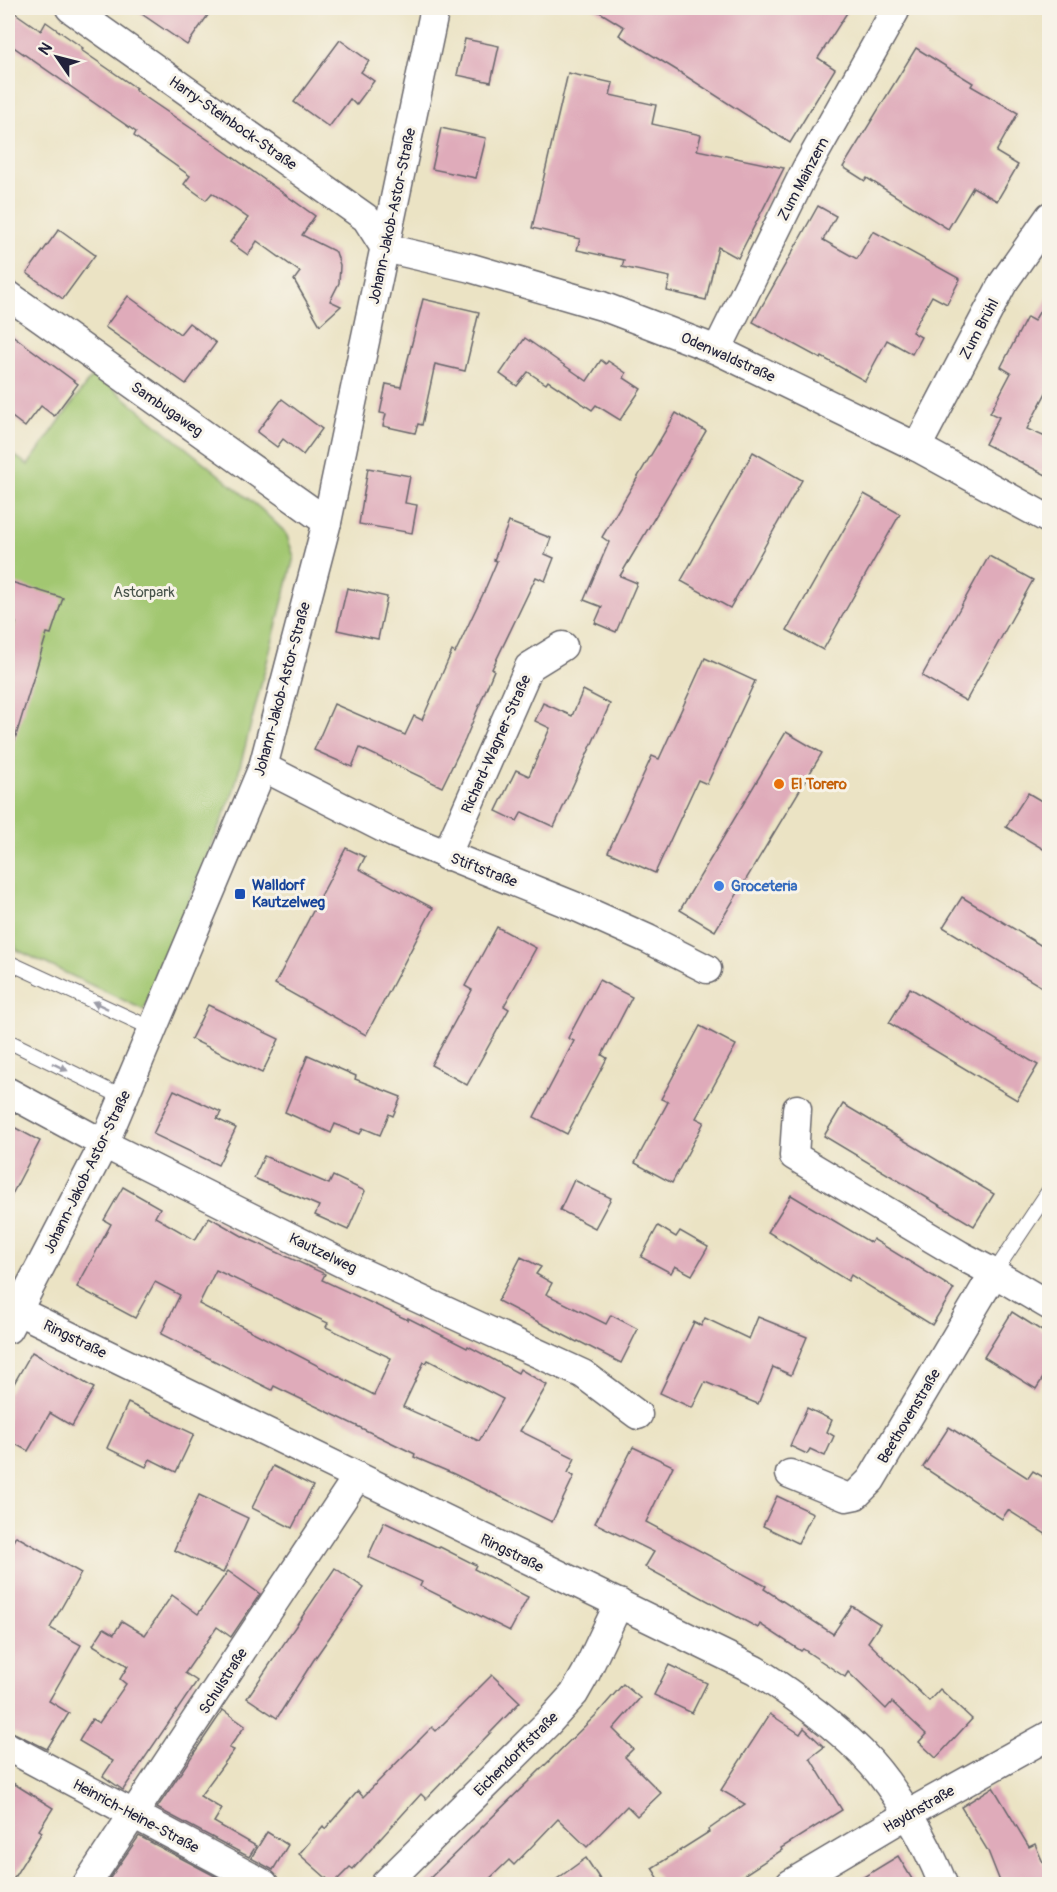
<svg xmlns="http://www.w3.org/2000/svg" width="1057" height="1892" font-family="Pangolin,sans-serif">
	<rect width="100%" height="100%" fill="#f7f3e8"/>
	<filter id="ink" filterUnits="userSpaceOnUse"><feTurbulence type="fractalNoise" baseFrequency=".0167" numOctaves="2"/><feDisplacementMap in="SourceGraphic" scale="12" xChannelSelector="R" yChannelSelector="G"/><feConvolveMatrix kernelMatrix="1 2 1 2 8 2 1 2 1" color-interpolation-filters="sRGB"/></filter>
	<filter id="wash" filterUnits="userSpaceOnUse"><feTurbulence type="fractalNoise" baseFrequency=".008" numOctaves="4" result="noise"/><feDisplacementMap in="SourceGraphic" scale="24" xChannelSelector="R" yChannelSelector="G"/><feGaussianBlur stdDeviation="1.35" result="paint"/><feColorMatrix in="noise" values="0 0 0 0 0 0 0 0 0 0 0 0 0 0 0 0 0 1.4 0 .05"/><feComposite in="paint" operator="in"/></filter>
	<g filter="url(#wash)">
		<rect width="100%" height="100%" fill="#ebe3c4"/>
		<!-- green -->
		<path fill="#a2c771" stroke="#627456" stroke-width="1.5" d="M 94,373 L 261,509 L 286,533 L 294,557 L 234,790 L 144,1010 L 17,950 L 8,928 L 8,451 L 28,465 Z"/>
		<g id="blocks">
			<!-- building -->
			<g fill="#dfabba" fill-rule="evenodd">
				<path d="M 8,8 L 41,31 L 46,22 L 83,48 L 81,50 L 136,88 L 135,90 L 213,143 L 315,216 L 302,235 L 336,252 L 340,265 L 339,283 L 330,301 L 341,306 L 320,325 L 294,280 L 300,272 L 257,241 L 248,255 L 230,242 L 248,218 L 212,193 L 206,200 L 184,184 L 190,176 L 134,136 L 136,132 L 8,43 Z"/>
				<path d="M 133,8 L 213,8 L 187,45 Z"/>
				<path d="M 593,8 L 850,8 L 818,58 L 835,69 L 790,143 L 678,71 L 619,35 L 624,27 Z"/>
				<path d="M 465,39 L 499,46 L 491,82 L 457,75 Z"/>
				<path d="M 340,40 L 369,61 L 361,72 L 374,81 L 356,105 L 350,99 L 329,127 L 294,102 Z"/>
				<path d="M 916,48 L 973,83 L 971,86 L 1018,113 L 996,152 L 1018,165 L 997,201 L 973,187 L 948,229 L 867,178 L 865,181 L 843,167 Z"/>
				<path d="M 568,73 L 613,83 L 610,95 L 656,105 L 652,124 L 701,135 L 697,150 L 784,168 L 738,258 L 718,247 L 706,300 L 667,291 L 670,277 L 622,267 L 624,260 L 577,250 L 580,239 L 532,228 Z"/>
				<path d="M 441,128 L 486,138 L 476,178 L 432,169 Z"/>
				<path d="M 818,206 L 836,216 L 823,240 L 857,259 L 873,231 L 960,279 L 947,304 L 932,296 L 912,332 L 921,337 L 912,354 L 887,340 L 865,381 L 822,357 L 821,359 L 753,322 Z"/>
				<path d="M 59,229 L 95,255 L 63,299 L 27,273 Z"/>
				<path d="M 1050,294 L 1050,385 L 1027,429 L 1050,439 L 1050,477 L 985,444 L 999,417 L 990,413 L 1011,373 L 1001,367 L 1027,317 L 1034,321 Z"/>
				<path d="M 128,296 L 180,334 L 189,323 L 216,343 L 186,384 L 105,327 Z"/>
				<path d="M 423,299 L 479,312 L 465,371 L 435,364 L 422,425 L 418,424 L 415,433 L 383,426 L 386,414 L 380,413 L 386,384 L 401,387 Z"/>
				<path d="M 8,332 L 78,384 L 54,416 L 41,406 L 25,427 L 8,414 Z"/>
				<path d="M 525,338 L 587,381 L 601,360 L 606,364 L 608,361 L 626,373 L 624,378 L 641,389 L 620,420 L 596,405 L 592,410 L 548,381 L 546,384 L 528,372 L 517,386 L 500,374 Z"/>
				<path d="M 282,399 L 322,429 L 303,455 L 283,439 L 277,447 L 257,432 Z"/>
				<path d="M 676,413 L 706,431 L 620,576 L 637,583 L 616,632 L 595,623 L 602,607 L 584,600 L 609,542 L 602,537 Z"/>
				<path d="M 753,452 L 802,480 L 730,608 L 681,581 Z"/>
				<path d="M 368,468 L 410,476 L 405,503 L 417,505 L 412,533 L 359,524 Z"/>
				<path d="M 864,494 L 900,514 L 823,650 L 787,630 Z"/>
				<path d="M 509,522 L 551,538 L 545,554 L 554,558 L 545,581 L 536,577 L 492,669 L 494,670 L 465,740 L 442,787 L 360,748 L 352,767 L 314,750 L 334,704 L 405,735 L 414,716 L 422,720 L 452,651 L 455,653 L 483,594 L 497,561 L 494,560 Z"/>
				<path d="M 989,556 L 1033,580 L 966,701 L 922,676 Z"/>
				<path d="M 8,581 L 63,598 L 51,634 L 47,633 L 12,749 L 8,748 L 8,650 L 16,623 L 8,620 Z"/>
				<path d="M 347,588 L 387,597 L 378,639 L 337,630 Z"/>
				<path d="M 705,658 L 755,681 L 707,784 L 698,780 L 655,873 L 608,852 L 652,756 L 659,759 Z"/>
				<path d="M 583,690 L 610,704 L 554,827 L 522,812 L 517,821 L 496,811 L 516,770 L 529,776 L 550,728 L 535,721 L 543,703 L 572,716 Z"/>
				<path d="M 786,732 L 822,753 L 715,931 L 680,910 Z"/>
				<path d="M 1028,793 L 1050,806 L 1050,853 L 1006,827 Z"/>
				<path d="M 346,848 L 365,857 L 359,869 L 433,908 L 366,1035 L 275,984 Z"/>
				<path d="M 962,897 L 1050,951 L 1050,992 L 943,927 Z"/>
				<path d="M 497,927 L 536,948 L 504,1006 L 509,1009 L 467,1085 L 431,1065 L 472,990 L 465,986 Z"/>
				<path d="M 599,980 L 632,997 L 602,1055 L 607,1058 L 567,1134 L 534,1117 L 574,1041 L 568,1038 Z"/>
				<path d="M 910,988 L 1038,1065 L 1017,1100 L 889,1023 Z"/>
				<path d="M 208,1005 L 279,1039 L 262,1073 L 191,1039 Z"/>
				<path d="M 700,1026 L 736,1045 L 696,1118 L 704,1122 L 672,1183 L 635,1163 L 668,1102 L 661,1099 Z"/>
				<path d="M 308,1055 L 356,1076 L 355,1079 L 401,1097 L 393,1116 L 389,1114 L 380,1135 L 363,1128 L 360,1134 L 335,1124 L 331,1133 L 285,1112 Z"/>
				<path d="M 174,1090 L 221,1112 L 217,1119 L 236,1128 L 218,1165 L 153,1134 Z"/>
				<path d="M 843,1104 L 994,1194 L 974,1226 L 824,1136 Z"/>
				<path d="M 8,1124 L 40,1141 L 8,1202 Z"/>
				<path d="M 264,1156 L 329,1184 L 333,1176 L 365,1191 L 348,1230 L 315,1215 L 319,1206 L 254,1178 Z"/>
				<path d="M 574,1180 L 611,1198 L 595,1228 L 560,1210 Z"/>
				<path d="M 123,1187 L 160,1208 L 155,1217 L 195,1240 L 209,1217 L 244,1237 L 325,1274 L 322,1280 L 408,1320 L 408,1318 L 467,1348 L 468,1346 L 518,1373 L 520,1369 L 547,1385 L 520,1431 L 575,1458 L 568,1473 L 574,1476 L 552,1522 L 454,1474 L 414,1457 L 415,1454 L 274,1386 L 272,1390 L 161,1334 L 180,1295 L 155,1282 L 135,1318 L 77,1287 L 111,1224 L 104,1220 ZM 216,1270 L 328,1323 L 326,1327 L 391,1358 L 374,1395 L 199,1304 ZM 428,1360 L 503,1399 L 479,1441 L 403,1407 L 424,1362 L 426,1363 Z"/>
				<path d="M 791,1195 L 871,1243 L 873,1239 L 954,1289 L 932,1325 L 851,1275 L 848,1281 L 768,1232 Z"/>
				<path d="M 658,1226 L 676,1237 L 680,1231 L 708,1247 L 692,1275 L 675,1266 L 671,1273 L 641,1257 Z"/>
				<path d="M 521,1257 L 541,1267 L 536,1274 L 552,1283 L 546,1294 L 606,1324 L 611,1315 L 638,1329 L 621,1363 L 578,1341 L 577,1342 L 498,1301 Z"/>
				<path d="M 1012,1312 L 1050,1336 L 1050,1367 L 1036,1389 L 984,1357 Z"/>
				<path d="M 758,1317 L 807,1337 L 791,1375 L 773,1367 L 758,1404 L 705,1382 L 692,1408 L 660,1393 L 694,1322 L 701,1326 L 705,1318 L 749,1339 Z"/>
				<path d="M 32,1352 L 94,1388 L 72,1426 L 50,1413 L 28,1451 L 8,1440 L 8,1394 Z"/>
				<path d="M 128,1403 L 194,1434 L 176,1472 L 150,1459 L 146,1467 L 107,1448 Z"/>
				<path d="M 807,1408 L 832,1420 L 827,1432 L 834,1436 L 825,1456 L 810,1449 L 807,1454 L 790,1446 Z"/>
				<path d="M 949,1427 L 1028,1478 L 1033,1471 L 1050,1481 L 1050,1537 L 1008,1510 L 1002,1519 L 923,1467 Z"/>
				<path d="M 633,1447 L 673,1466 L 646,1522 L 766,1586 L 764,1589 L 833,1634 L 852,1606 L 880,1624 L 868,1642 L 929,1701 L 940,1689 L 972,1719 L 936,1758 L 919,1742 L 926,1734 L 892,1702 L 886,1709 L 848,1672 L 845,1677 L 803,1649 L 801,1651 L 760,1624 L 758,1628 L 645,1567 L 654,1552 L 595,1523 Z"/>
				<path d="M 273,1466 L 313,1486 L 292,1528 L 252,1508 Z"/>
				<path d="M 199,1495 L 248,1518 L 223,1573 L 174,1550 Z"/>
				<path d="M 777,1496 L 813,1513 L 798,1543 L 763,1526 Z"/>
				<path d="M 384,1522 L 439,1548 L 440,1547 L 476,1565 L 474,1569 L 528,1597 L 510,1631 L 420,1586 L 422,1582 L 368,1557 Z"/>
				<path d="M 16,1536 L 81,1573 L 50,1628 L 81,1645 L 49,1701 L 69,1713 L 47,1749 L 8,1730 L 8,1551 Z"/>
				<path d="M 335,1568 L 364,1588 L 313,1661 L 277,1718 L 247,1698 Z"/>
				<path d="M 228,1571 L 260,1594 L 231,1637 L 217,1627 L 185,1673 L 197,1681 L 123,1790 L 103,1776 L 113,1761 L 79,1741 L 92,1719 L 99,1723 L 126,1684 L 120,1679 L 128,1666 L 93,1645 L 104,1628 L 114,1634 L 122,1621 L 145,1635 L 172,1595 L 198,1614 Z"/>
				<path d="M 669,1665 L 707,1683 L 692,1713 L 654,1695 Z"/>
				<path d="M 492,1675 L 520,1702 L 426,1799 L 421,1794 L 353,1869 L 350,1867 L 333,1884 L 299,1854 L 323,1826 L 325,1829 L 358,1791 L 363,1797 L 432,1727 L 436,1731 Z"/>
				<path d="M 623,1684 L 640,1698 L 613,1729 L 633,1749 L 625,1757 L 661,1793 L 637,1816 L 627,1806 L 587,1847 L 558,1819 L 514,1865 L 509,1860 L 484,1884 L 424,1884 L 597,1714 Z"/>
				<path d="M 223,1710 L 245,1726 L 229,1748 L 234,1750 L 200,1796 L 222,1809 L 214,1822 L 256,1846 L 249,1857 L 157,1808 Z"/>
				<path d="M 770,1714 L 800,1734 L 804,1728 L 824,1747 L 810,1758 L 842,1810 L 781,1848 L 782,1850 L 730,1884 L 662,1884 L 652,1868 L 709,1832 L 708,1830 L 745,1804 L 721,1790 Z"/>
				<path d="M 8,1780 L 53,1808 L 39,1830 L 42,1832 L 10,1884 L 8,1884 Z"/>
				<path d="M 993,1787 L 1029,1847 L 1035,1844 L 1050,1879 L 1050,1884 L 1001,1884 L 988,1851 L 961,1807 Z"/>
				<path d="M 267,1832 L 288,1845 L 273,1870 L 251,1858 Z"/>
				<path d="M 139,1836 L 230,1884 L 106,1884 Z"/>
				<path d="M 898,1856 L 915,1884 L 852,1884 Z"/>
				<path d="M 586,1858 L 603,1884 L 550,1884 Z"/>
			</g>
		</g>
	</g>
	<g filter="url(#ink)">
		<use href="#blocks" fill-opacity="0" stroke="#68666b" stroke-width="1.5"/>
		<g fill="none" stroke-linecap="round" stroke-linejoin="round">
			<defs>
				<g id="lane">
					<path d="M 8,962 L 153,1029"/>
					<path d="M 8,1041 L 124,1098"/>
					<path d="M 994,1273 L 1050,1189"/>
				</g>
				<g id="street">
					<path d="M 70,8 L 366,218 L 385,248 L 471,268 L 602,306 L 717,350 L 917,447 L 1050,520"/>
					<path d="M 8,295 L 327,522"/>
					<path d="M 717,350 L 806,169 L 895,11"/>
					<path d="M 917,447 L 1003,283 L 1050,216"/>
					<path d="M 263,767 L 393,833 L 579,908 L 648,939 L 707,969"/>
					<path d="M 446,856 L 529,667 L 563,646"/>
					<path d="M 8,1092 L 104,1144 L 354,1269 L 583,1374 L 638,1415"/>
					<path d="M 797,1109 L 794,1156 L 960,1255 L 994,1273 L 1050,1306"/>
					<path d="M 8,1306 L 755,1670 C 792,1694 829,1720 861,1752 C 894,1785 926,1841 943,1884"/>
					<path d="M 8,1329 L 104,1144 L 263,767 L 327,522 L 435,8"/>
					<path d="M 790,1474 L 846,1497 L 856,1495 L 871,1480 L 994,1273"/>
					<path d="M 8,1747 L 264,1884"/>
					<path d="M 87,1884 L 357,1477"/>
					<path d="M 385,1884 L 548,1723 L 574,1694 L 586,1673 L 619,1603"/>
					<path d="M 790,1884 L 908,1814 L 1050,1735"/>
				</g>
			</defs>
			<!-- lane casing -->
			<use href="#lane" stroke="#68666b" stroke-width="16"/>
			<!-- street casing -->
			<use href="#street" stroke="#68666b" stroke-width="31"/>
			<!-- lane -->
			<use href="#lane" stroke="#fff" stroke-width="14"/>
			<!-- street -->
			<use href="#street" stroke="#fff" stroke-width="28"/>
		</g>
		<!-- one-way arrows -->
		<defs><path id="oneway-solid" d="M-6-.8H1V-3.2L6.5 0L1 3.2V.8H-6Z" transform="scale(1.5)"/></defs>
		<g fill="#9c9ca7">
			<use href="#oneway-solid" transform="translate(100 1005) rotate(-155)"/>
			<use href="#oneway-solid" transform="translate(60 1067) rotate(26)"/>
		</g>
	</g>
	<!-- markers -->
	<circle fill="#e8710a" stroke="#f7f3e8" stroke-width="2" cx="779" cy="784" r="6"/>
	<circle fill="#3f7fe0" stroke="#f7f3e8" stroke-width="2" cx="719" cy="886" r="6"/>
	<rect fill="#1a4fb4" stroke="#f7f3e8" stroke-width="2" x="234" y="888" width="12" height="12" rx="3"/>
	<g text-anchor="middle" stroke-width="6" stroke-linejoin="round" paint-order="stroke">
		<!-- street labels -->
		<g font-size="15" fill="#22223b" stroke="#f7f3e8">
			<text transform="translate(233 123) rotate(35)" y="5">Harry-Steinbock-Straße</text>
			<text transform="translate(803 179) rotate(-62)" y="5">Zum Mainzern</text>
			<text transform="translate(392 216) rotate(-78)" y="5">Johann-Jakob-Astor-Straße</text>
			<text transform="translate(979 329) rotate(-62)" y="5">Zum Brühl</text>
			<text transform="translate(728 357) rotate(24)" y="5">Odenwaldstraße</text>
			<text transform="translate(167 409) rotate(35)" y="5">Sambugaweg</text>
			<text transform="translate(282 689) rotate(-75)" y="5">Johann-Jakob-Astor-Straße</text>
			<text transform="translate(496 744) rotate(-66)" y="5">Richard-Wagner-Straße</text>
			<text transform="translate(484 870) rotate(21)" y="5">Stiftstraße</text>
			<text transform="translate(87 1172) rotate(-64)" y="5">Johann-Jakob-Astor-Straße</text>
			<text transform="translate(323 1253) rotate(26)" y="5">Kautzelweg</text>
			<text transform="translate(75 1339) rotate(26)" y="5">Ringstraße</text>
			<text transform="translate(909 1416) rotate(-59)" y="5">Beethovenstraße</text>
			<text transform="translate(512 1553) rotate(26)" y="5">Ringstraße</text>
			<text transform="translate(223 1681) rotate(-57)" y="5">Schulstraße</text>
			<text transform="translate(516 1754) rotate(-45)" y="5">Eichendorffstraße</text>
			<text transform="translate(919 1809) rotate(-30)" y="5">Haydnstraße</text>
			<text transform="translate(136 1816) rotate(28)" y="5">Heinrich-Heine-Straße</text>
		</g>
		<!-- park labels -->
		<g font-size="15" fill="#48544b" stroke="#f7f3e8">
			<text x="144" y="597">Astorpark</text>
		</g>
		<!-- food labels -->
		<g font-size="15" font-weight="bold" fill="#c56008" stroke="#f7f3e8" text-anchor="start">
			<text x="791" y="789">El Torero</text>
		</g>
		<!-- transit labels -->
		<g font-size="15" font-weight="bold" fill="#164399" stroke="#f7f3e8" text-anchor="start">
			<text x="252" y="890">Walldorf<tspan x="252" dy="17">Kautzelweg</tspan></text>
		</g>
		<!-- shop labels -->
		<g font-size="15" font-weight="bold" fill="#366cbe" stroke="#f7f3e8" text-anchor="start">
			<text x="731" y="891">Groceteria</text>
		</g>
	</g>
	<!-- margin -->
	<rect width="1057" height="1892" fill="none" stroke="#f7f3e8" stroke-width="30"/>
	<!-- north arrow -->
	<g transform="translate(57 57) rotate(305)" stroke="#f7f3e8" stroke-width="4.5" paint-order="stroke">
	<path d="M0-4.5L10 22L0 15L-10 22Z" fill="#22223b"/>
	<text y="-9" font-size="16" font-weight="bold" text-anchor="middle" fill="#22223b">N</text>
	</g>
</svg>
